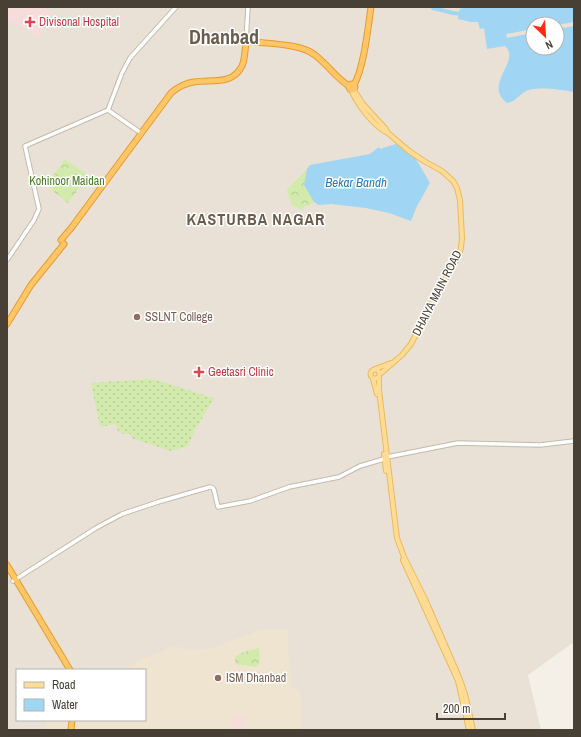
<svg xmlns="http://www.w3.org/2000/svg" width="581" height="737" font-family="'Archivo Narrow',sans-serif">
	<defs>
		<pattern id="grass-dots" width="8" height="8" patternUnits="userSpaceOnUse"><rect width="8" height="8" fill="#d2ebad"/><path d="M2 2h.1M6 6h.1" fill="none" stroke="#b6cb95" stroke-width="1.8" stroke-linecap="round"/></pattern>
		<pattern id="park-crowns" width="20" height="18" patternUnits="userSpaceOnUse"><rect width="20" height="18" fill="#d2ebad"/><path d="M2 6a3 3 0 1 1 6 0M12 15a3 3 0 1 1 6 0" fill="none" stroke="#b6cb95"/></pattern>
	</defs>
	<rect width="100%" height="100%" fill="#f4f0e7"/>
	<!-- residential -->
	<path fill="#e9e1d5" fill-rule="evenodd" d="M 7,7 L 574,7 L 574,642 L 528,675 L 541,730 L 7,730 ZM 533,24 L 557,24 L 557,48 L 533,48 ZM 17,670 L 145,670 L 145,720 L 17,720 Z"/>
	<!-- education -->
	<path fill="#eee4d0" d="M 287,629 L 291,686 L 301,692 L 301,730 L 45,730 L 46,720 L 145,720 L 145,670 L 121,670 L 145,658 L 174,646 L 193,650 L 209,649 L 260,630 Z"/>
	<!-- medical -->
	<g fill="#f6dcda">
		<path d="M 7,7 L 44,7 L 53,12 L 40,37 L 7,19 Z"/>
		<path d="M 233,715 L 246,716 L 244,730 L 230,729 Z"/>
	</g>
	<!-- grass -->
	<path fill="url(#grass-dots)" d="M 149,379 L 160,381 L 214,398 L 194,432 L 188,446 L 171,451 L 131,438 L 131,434 L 122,434 L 122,431 L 118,432 L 116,424 L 100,427 L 91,383 Z"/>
	<!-- park -->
	<g fill="url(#park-crowns)">
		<path d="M 65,159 L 89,176 L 68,203 L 55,193 L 47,184 Z"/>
		<path d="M 307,169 L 304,185 L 314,202 C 311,206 304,205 302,210 L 292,205 L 287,191 L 288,188 Z"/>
		<path d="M 259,648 L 260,662 L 256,667 L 235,664 L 235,657 L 241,653 Z"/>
	</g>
	<!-- water -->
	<g fill="#a0d5f4">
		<path d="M 463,7 L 574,7 L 574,22 L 557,25 L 533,24 L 533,29 L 506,34 L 507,38 L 533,33 L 533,48 L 557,48 L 557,29 L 574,26 L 574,92 C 562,90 537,86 526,91 C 519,95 515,102 507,103 C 482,84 522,61 505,46 L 487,49 L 484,28 L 480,29 L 478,22 L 471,22 L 458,19 L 460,8 L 462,9 Z"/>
		<path d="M 396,144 L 416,158 L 416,159 L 430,183 L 417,206 L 411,221 L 389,213 L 366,208 L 331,204 L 319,205 L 314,202 L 304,185 L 307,169 L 310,165 L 370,154 L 379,147 L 380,149 Z"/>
	</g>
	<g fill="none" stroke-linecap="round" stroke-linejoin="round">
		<!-- river -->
		<path stroke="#a0d5f4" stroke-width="4" d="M 433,8 L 453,13 L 463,14"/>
		<defs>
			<g id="minor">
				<path d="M 246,41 L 248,7"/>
				<path d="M 108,110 L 122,73 L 130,58 L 176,7"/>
				<path d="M 7,260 L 34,220 L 39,209 L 25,146 L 108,110 L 141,133"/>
				<path d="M 387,457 L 458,443 L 540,445 L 574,441"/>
				<path d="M 13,581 L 96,528 L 122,514 L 158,502 L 210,487 L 213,488 L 214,490 L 218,507 L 250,501 L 289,487 L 339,477 L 360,466 L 384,459"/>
			</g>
			<g id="major">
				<path d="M 351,90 C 358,105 372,125 388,133 L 409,151 L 424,161 L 442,171 L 453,181 L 457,188 L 460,200 L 462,238 L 461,248 L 457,259 L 441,286 L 411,344 L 402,355 L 380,374"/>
				<path d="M 354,90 L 363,104 L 385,128 L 388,133"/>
				<path d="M 375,369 L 391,363"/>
				<circle cx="375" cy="374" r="4.5"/>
				<path d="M 379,377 L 379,390 L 397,538 L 404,557 L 425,599 L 459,677 L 465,694 L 473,730"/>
				<path d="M 373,379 L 377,394"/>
				<path d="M 384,454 L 386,471"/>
				<path d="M 403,560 L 458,681 L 469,730"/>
			</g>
			<g id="highway">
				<circle cx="352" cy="87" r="3"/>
				<path d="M 354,85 C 364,67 368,28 371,7"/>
				<path d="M 61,240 L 72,227 L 171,93 C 178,87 186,83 194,82 C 211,79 232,86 242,66 C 245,59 245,50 246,41 C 265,44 301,43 315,55 C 328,65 336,78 349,86"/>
				<path d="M 7,324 L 31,285 L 64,244"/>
				<path d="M 7,565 L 70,670"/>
				<path d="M 71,730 L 72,720"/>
			</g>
		</defs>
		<!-- minor casing -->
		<use href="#minor" stroke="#c3baac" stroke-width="5.5"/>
		<!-- major casing -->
		<use href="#major" stroke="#eaba5f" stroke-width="6"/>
		<!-- highway casing -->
		<use href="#highway" stroke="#e69b2f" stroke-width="7"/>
		<!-- minor -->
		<use href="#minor" stroke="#fff" stroke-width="3.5"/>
		<!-- major -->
		<use href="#major" stroke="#ffdc95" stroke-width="4"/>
		<!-- highway -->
		<use href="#highway" stroke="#ffc667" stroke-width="5"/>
	</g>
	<!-- markers -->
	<g fill="#e0444e" stroke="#fff" stroke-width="1.5">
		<path d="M28 16h4v4h4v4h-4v4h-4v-4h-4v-4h4z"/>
		<path d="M197 366h4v4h4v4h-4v4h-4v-4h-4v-4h4z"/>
	</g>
	<g fill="#8d6e63" stroke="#fff" stroke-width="1.5">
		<circle cx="137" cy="317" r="4"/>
		<circle cx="218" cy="678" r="4"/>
	</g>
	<g text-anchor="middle" stroke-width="3" stroke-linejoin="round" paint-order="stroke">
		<!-- health labels -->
		<g font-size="12" fill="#be3a42" stroke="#fff" text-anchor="start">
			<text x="39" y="26">Divisonal Hospital</text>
			<text x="208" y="376">Geetasri Clinic</text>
		</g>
		<!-- park labels -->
		<g font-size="12" fill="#4a7d25" stroke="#fff">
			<text x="67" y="185">Kohinoor Maidan</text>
		</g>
		<!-- street labels -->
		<g font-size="12" fill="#484035" stroke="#fff">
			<text transform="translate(437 293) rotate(-63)" y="4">DHAIYA MAIN ROAD</text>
		</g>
		<!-- education labels -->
		<g font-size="12" fill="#785e54" stroke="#fff" text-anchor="start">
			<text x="145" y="321">SSLNT College</text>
			<text x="226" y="682">ISM Dhanbad</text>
		</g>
		<!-- water labels -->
		<g font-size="13" font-style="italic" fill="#277db2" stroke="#fff">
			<text x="356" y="187">Bekar Bandh</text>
		</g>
		<!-- district labels -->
		<g font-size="16" font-weight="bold" letter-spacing="1" fill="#6b5d4c" stroke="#fff">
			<text x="256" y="225">KASTURBA NAGAR</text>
		</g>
		<!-- town labels -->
		<g font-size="20" font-weight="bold" fill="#6b5d4c" stroke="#fff">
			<text x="224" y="44">Dhanbad</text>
		</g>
	</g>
	<!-- border -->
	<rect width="581" height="737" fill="none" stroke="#484035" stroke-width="16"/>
	<!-- legend -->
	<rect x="16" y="669" width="130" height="52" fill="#ffffff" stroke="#b6b3ae"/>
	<rect x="24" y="682" width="20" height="6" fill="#ffdc95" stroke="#b6b3ae"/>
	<text x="52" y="689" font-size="12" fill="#484035">Road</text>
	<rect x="24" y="699" width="20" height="12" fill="#a0d5f4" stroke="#b6b3ae"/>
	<text x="52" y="709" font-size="12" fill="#484035">Water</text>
	<!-- north arrow -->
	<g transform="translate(545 36) rotate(155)"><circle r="19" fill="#ffffff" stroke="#b6b3ae"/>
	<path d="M0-3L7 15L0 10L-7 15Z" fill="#ff2c13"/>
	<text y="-6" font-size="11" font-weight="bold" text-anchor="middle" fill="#484035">N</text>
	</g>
	<!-- scale -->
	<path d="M437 713v6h68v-6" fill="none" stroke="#484035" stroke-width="2"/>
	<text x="443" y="713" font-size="12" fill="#484035" stroke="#ffffff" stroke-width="3" paint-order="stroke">200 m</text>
</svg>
